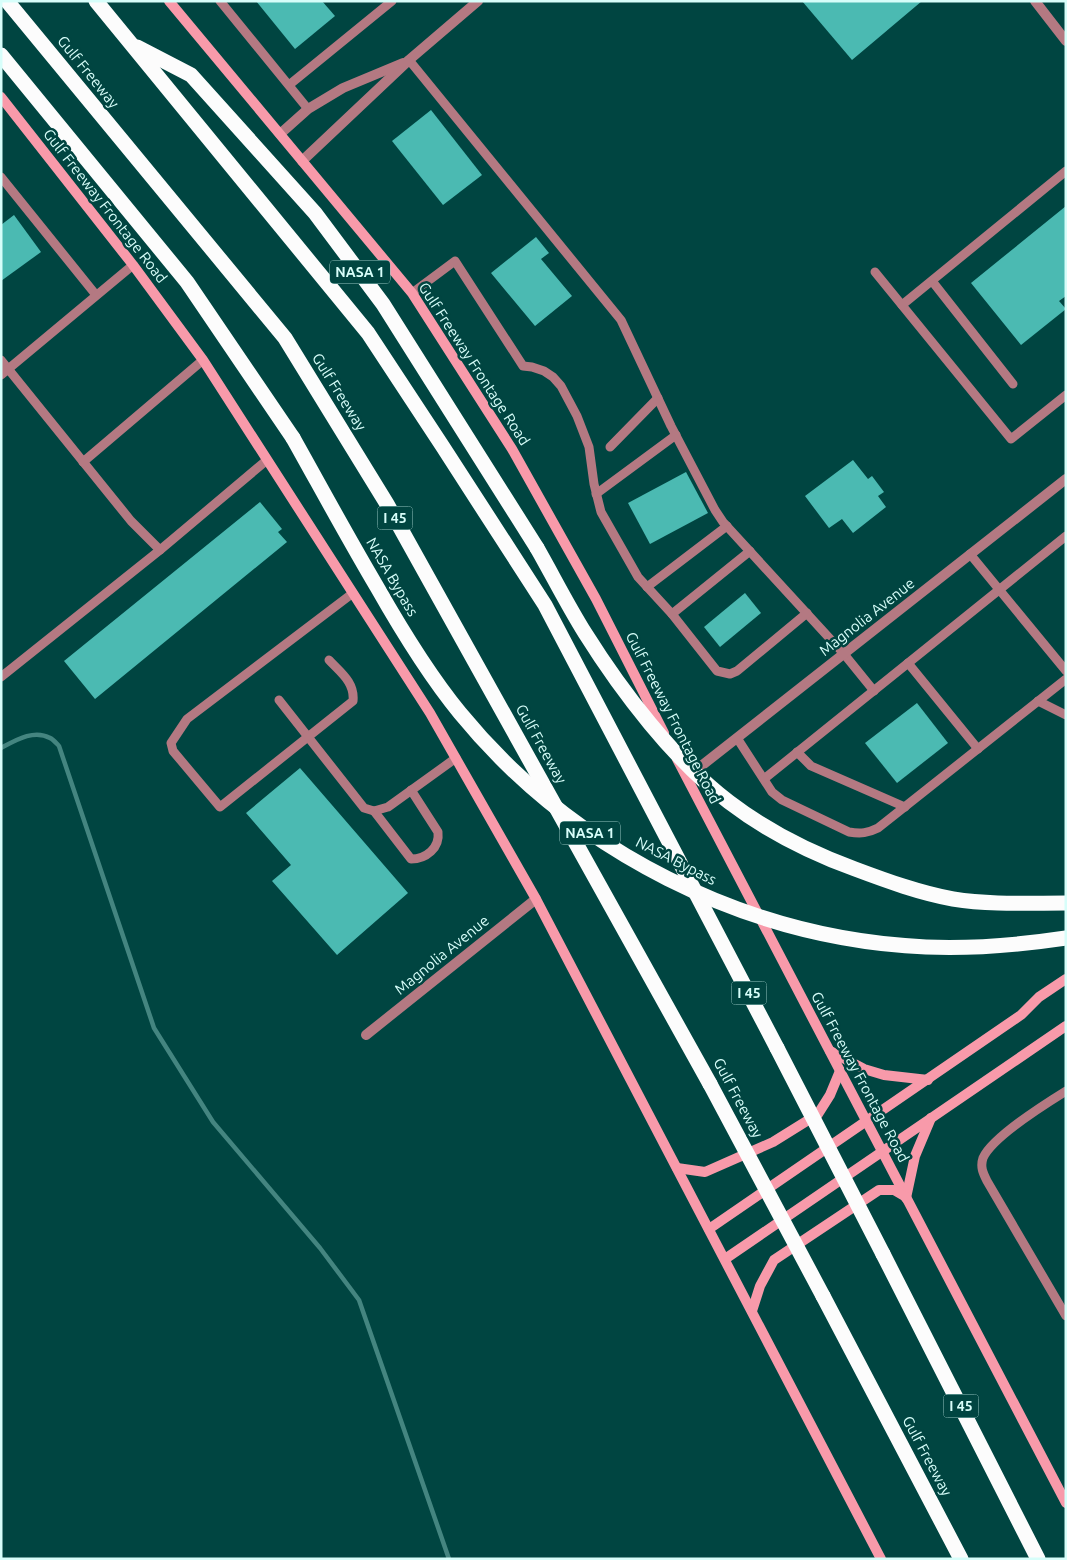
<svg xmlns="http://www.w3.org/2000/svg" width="1067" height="1560" font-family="Ubuntu,sans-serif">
	<rect width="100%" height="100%" fill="#004541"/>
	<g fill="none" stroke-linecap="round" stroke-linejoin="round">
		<!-- stream -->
		<path stroke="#448580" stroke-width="4.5" d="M 1,748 C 16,740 34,729 50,738 C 53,739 57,744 59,746 L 154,1028 L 213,1122 L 320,1248 L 359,1300 L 449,1559"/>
	</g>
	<!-- building -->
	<g fill="#4bbab2">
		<path d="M 256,1 L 322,1 L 335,16 L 295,49 Z"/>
		<path d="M 802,1 L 922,1 L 852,60 Z"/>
		<path d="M 431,110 L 482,175 L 443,205 L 392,141 Z"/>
		<path d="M 1066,206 L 1066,296 L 1059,301 L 1066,309 L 1021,345 L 971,283 Z"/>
		<path d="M 14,215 L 41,252 L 1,281 L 1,225 Z"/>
		<path d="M 536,237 L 549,253 L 541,259 L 572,296 L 535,326 L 491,273 Z"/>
		<path d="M 853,460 L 868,479 L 872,476 L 884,492 L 878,496 L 886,507 L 853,533 L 842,519 L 829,528 L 805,496 Z"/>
		<path d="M 686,472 L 708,513 L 650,544 L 628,503 Z"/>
		<path d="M 260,502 L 282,529 L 278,532 L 287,542 L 95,699 L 64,661 Z"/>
		<path d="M 745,593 L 761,613 L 720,647 L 704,627 Z"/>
		<path d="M 917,703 L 948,743 L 897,783 L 865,743 Z"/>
		<path d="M 300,768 L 408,893 L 337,955 L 272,881 L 291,865 L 246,813 Z"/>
	</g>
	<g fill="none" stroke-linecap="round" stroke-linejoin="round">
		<!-- service -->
		<g stroke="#b47982" stroke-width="9">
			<path d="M 220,1 L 308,109"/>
			<path d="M 409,60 L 621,320 L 671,426 L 715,510 L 723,522 L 844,654 L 874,691"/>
			<path d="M 289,85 L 392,1"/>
			<path d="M 1,177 L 96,295"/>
			<path d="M 875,272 L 1011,439 L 1066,395"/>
			<path d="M 932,281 L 1013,384"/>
			<path d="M 412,293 L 455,261 L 523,366 L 532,367 L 544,371 L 553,377 L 561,386 L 577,416 L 589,447 L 594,484 L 601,512 L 638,577 L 672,614"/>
			<path d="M 902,305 L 1066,171"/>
			<path d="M 1,360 L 131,521 L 160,550"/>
			<path d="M 1,375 L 133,265"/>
			<path d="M 610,447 L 658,398"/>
			<path d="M 83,462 L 203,360"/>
			<path d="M 596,494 L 676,435"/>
			<path d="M 750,551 L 672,614 L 717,671 L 730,674 L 737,671 L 807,613"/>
			<path d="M 970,554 L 1066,671"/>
			<path d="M 647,587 L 727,526"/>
			<path d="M 329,660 C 340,672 355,682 353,701 L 220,807 L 173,751 L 171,743 L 187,719 L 353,593"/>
			<path d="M 908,663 L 978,749"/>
			<path d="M 1,677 L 160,550 L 267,460"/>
			<path d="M 279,700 L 364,808 L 374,811 L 388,807 L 456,758"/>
			<path d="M 1038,701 L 1066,715"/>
			<path d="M 737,738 L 772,792 L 782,800 L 849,832 C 861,834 868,833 878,828 L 1066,679"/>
			<path d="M 797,752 L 811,766 L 905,807"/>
			<path d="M 764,779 L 1066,536"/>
			<path d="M 374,811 L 411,859 C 426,859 440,848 438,832 L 411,790"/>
			<path d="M 1066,1091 C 1045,1104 992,1137 983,1158 C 980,1167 983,1173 987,1181 L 1066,1316"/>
		</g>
		<!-- minor -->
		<g stroke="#b47982" stroke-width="10">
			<path d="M 280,134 L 308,109 L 343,88 L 403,63"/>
			<path d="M 302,161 L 409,60 L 478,1"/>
			<path d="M 691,774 L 1066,479"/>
			<path d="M 366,1035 L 536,899"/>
		</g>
		<!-- tertiary -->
		<path stroke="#b47982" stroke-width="10" d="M 1035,1 L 1066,41"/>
		<!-- secondary -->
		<g stroke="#f89aaa" stroke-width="10">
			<path d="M 169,1 L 412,293 L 512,449 L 596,599 L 664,733"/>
			<path d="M 1,97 L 133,265 L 203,360 L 430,713 L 536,899 L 881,1559"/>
			<path d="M 677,759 L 1066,1503"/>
			<path d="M 830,1051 L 864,1069 L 884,1075 L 928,1080"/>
			<path d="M 677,1168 L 705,1172 L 773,1142 L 818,1114 L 830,1095 L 840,1071"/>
			<path d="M 906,1198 L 915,1156 L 931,1118"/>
			<path d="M 709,1229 L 1021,1015 L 1039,997 L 1066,979"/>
			<path d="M 725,1259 L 1066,1026"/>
			<path d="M 752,1311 L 760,1286 L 774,1260 L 879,1190 L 894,1190 L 906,1197"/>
		</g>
		<!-- motorway -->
		<g stroke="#fcfcfc" stroke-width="15">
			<path d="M 7,1 L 285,338 L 387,504 L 710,1084"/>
			<path d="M 96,1 L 368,333 L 443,447 L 545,605 L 777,1048"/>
			<path d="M 137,47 L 191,75 L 315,213 L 383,304 L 537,548"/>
			<path d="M 1,55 L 187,282 L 293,438"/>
			<path d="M 883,1254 L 1038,1559"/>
			<path d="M 823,1296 L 961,1559"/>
		</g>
		<!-- motorway-bridge -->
		<g stroke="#fcfcfc" stroke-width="15">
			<path d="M 293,438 C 321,488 348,538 377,587 C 402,631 428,674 460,713 C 573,851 746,939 926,947 C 973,949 1019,945 1066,938"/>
			<path d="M 537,548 C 553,576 568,606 585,633 C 622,692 674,760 729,802 C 767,831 811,853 855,869 C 887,881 920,893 953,899 C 990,905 1028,903 1066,903"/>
			<path d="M 777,1048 L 883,1254"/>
			<path d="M 710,1084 L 823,1296"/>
		</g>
	</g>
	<g text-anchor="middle" stroke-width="5" stroke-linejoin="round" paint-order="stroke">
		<!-- shield labels -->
		<g fill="#004541" stroke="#96c6c2" stroke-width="1">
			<rect x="330" y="260.5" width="60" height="23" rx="4"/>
			<rect x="377.5" y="506.5" width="35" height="23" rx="4"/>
			<rect x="560" y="821.5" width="60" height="23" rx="4"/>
			<rect x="731.5" y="981.5" width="35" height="23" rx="4"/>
			<rect x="943.5" y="1394.5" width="35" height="23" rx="4"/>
		</g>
		<g font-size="14" font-weight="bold" fill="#d7fefa">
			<text x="360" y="277">NASA 1</text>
			<text x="395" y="523">I 45</text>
			<text x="590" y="838">NASA 1</text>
			<text x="749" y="998">I 45</text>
			<text x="961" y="1411">I 45</text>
		</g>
		<!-- street labels -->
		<g font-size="15" fill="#d7fefa" stroke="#004541">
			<text transform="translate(88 72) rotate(51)" y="5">Gulf Freeway</text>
			<text transform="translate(105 206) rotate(52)" y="5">Gulf Freeway Frontage Road</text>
			<text transform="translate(474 364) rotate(57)" y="5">Gulf Freeway Frontage Road</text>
			<text transform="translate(339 392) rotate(58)" y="5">Gulf Freeway</text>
			<text transform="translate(392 577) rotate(60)" y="5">NASA Bypass</text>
			<text transform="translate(867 617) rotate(-38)" y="5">Magnolia Avenue</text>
			<text transform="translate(673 718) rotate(63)" y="5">Gulf Freeway Frontage Road</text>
			<text transform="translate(541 744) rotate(61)" y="5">Gulf Freeway</text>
			<text transform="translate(676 861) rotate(27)" y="5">NASA Bypass</text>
			<text transform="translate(442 955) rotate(-39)" y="5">Magnolia Avenue</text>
			<text transform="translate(860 1077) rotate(62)" y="5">Gulf Freeway Frontage Road</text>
			<text transform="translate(738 1098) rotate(62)" y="5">Gulf Freeway</text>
			<text transform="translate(927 1456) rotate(62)" y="5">Gulf Freeway</text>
		</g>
	</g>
	<!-- border -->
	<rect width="1067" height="1560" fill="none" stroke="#d7fefa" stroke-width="5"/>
</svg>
